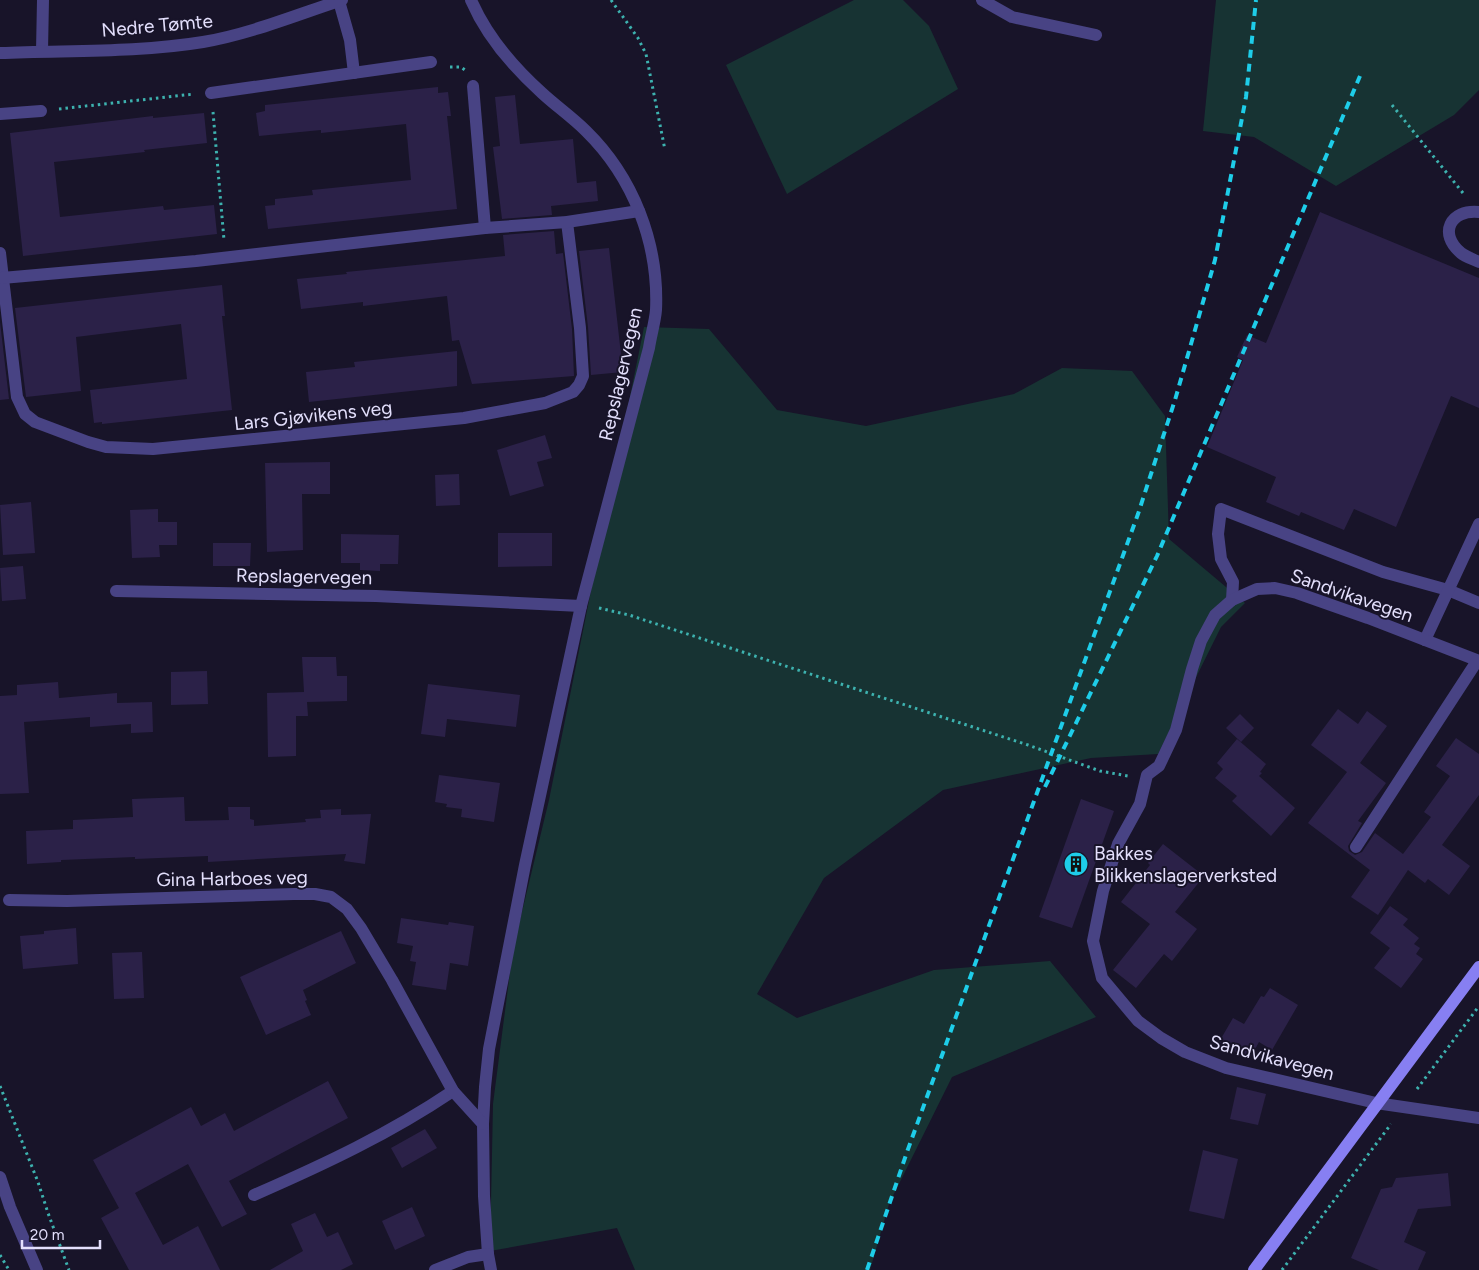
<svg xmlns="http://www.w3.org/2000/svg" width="1479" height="1270" font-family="Figtree,sans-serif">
	<rect width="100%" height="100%" fill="#181429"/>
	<!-- green -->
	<g fill="#173333">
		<path d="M 854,0 L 903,0 L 929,26 L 958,89 L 787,194 L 726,65 Z"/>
		<path d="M 1216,0 L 1479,0 L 1479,90 L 1454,115 L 1336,186 L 1254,137 L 1203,131 Z"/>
		<path d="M 644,327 L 709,329 L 777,410 L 866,426 L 1014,394 L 1062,368 L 1132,371 L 1165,416 L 1169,539 L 1245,603 L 1221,627 L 1158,754 L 1091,758 L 943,790 L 824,878 L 757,994 L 797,1018 L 934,970 L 1050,961 L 1096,1017 L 952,1077 L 889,1204 L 870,1270 L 635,1270 L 617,1228 L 490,1251 L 493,1104 L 513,949 L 549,800 Z"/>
	</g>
	<!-- building -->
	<g fill="#2b2148">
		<path d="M 438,87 L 438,93 L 448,92 L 451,116 L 447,116 L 457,209 L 268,229 L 265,206 L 275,205 L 275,199 L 313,195 L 312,190 L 411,180 L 406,124 L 321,133 L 321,130 L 259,136 L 256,113 L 265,111 L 265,105 Z"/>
		<path d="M 515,95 L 520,144 L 573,139 L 577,183 L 596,181 L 598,201 L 551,206 L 552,215 L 502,219 L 493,147 L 500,146 L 495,97 Z"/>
		<path d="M 204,113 L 207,143 L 144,150 L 145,152 L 54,162 L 60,217 L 163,206 L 164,210 L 214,205 L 217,234 L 23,256 L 10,133 L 153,116 L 153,118 Z"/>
		<path d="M 1320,212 L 1479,278 L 1479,408 L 1451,396 L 1396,527 L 1354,509 L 1344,530 L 1301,512 L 1299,516 L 1266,502 L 1276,477 L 1207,447 L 1243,360 L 1237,357 L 1247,335 L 1266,343 Z"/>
		<path d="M 554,231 L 556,254 L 563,253 L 572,329 L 574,376 L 472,384 L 459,340 L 452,341 L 447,296 L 363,306 L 363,302 L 301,309 L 297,279 L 347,274 L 346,272 L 505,256 L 503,235 Z"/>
		<path d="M 609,248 L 623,372 L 591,375 L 588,327 L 579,251 Z"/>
		<path d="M 222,285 L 225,316 L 222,316 L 232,410 L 102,424 L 102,422 L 94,423 L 90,390 L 187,379 L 181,324 L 76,337 L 81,391 L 26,397 L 15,308 Z"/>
		<path d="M 0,322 L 9,399 L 0,400 Z"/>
		<path d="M 457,351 L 457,386 L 309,402 L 306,372 L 355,367 L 354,362 Z"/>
		<path d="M 545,435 L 552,458 L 537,462 L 544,486 L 510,496 L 497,450 Z"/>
		<path d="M 330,462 L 330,494 L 302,494 L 303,550 L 267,552 L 265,463 Z"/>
		<path d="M 459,474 L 460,505 L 436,506 L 435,475 Z"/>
		<path d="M 31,502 L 35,553 L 3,555 L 0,505 Z"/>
		<path d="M 158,509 L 158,522 L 177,522 L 177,545 L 159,545 L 160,557 L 132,558 L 130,510 Z"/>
		<path d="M 498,533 L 552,533 L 552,566 L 498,567 Z"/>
		<path d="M 341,534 L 399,535 L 398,564 L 380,564 L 380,571 L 360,570 L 360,563 L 341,563 Z"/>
		<path d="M 213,543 L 251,543 L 250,566 L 213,566 Z"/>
		<path d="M 23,566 L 26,599 L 2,601 L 0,568 Z"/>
		<path d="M 302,657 L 336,657 L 337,676 L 347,676 L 347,701 L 307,702 L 308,716 L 296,716 L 296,756 L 268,757 L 267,693 L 304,692 Z"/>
		<path d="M 207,671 L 208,704 L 171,705 L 171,672 Z"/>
		<path d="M 58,682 L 59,698 L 117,693 L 117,703 L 152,702 L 153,732 L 131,733 L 131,724 L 90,727 L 90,717 L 24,722 L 29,793 L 0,794 L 0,696 L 17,695 L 17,685 Z"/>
		<path d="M 428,684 L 520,695 L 516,727 L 447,719 L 445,737 L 421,734 Z"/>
		<path d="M 1338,709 L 1358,724 L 1367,711 L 1387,726 L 1360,763 L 1386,783 L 1358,821 L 1362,823 L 1348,846 L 1349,851 L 1355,855 L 1362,852 L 1375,833 L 1403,854 L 1431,817 L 1424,812 L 1450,776 L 1436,766 L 1456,738 L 1479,754 L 1479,795 L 1442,845 L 1470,866 L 1449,895 L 1428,879 L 1425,883 L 1408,870 L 1378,915 L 1351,897 L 1370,870 L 1308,823 L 1347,772 L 1311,745 Z"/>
		<path d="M 1240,714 L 1254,728 L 1241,742 L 1226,728 Z"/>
		<path d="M 1237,739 L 1266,764 L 1260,772 L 1262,773 L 1259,776 L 1295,808 L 1271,836 L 1232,801 L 1237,796 L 1215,778 L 1223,769 L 1217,763 Z"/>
		<path d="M 439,775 L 500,783 L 494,822 L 461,817 L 462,809 L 446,807 L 447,804 L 435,802 Z"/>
		<path d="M 184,797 L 185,821 L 229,820 L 228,807 L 250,807 L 250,819 L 254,820 L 254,826 L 306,822 L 305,819 L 321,818 L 320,810 L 341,809 L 341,815 L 371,814 L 365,864 L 344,861 L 346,854 L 208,862 L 208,856 L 135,859 L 135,857 L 61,860 L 61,862 L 27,864 L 26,831 L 73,829 L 73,820 L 133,817 L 132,799 Z"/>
		<path d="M 1081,799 L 1114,811 L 1072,928 L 1039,917 Z"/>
		<path d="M 1163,844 L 1204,876 L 1175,912 L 1197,929 L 1172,961 L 1164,954 L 1136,988 L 1113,970 L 1150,924 L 1121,902 L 1150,865 L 1148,863 Z"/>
		<path d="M 1390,906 L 1408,919 L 1403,925 L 1419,938 L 1414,944 L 1420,948 L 1416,954 L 1423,959 L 1401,988 L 1374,968 L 1390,948 L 1370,933 Z"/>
		<path d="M 401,918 L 448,925 L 449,922 L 474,926 L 468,966 L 450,963 L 446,990 L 412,985 L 416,962 L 410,961 L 413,946 L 397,943 Z"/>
		<path d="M 76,928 L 78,964 L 23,969 L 20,936 L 44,934 L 44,931 Z"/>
		<path d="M 341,931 L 356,963 L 303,990 L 307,1000 L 305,1001 L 311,1015 L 266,1035 L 240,977 Z"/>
		<path d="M 142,952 L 144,998 L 114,999 L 112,953 Z"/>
		<path d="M 1270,988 L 1298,1005 L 1272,1050 L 1259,1042 L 1249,1060 L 1219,1042 L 1233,1018 L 1244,1024 L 1261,996 L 1264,997 Z"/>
		<path d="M 328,1081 L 348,1118 L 229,1181 L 247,1214 L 222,1227 L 188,1164 L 135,1193 L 163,1245 L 198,1226 L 220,1270 L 129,1270 L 101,1218 L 119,1208 L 93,1160 L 191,1107 L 201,1126 L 225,1113 L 234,1131 Z"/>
		<path d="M 1237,1087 L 1266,1094 L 1258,1125 L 1230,1119 Z"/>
		<path d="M 425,1129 L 437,1148 L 402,1168 L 391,1148 Z"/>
		<path d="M 1203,1150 L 1238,1159 L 1224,1219 L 1189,1211 Z"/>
		<path d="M 1448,1173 L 1451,1206 L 1418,1209 L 1404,1242 L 1426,1252 L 1418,1270 L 1379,1270 L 1351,1258 L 1381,1189 L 1392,1187 L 1396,1178 Z"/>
		<path d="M 412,1207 L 425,1236 L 395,1250 L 382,1221 Z"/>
		<path d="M 315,1213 L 327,1237 L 338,1232 L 353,1264 L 341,1270 L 270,1270 L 303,1251 L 291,1224 Z"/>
	</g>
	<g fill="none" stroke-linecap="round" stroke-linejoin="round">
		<!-- path -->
		<g stroke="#3db2af" stroke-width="3" stroke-dasharray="2.5 4" stroke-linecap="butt">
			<path d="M 611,0 L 638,38 L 646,54 L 665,150"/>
			<path d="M 450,67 L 461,67 L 465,70"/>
			<path d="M 1392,105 L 1463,193"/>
			<path d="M 59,109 L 194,94"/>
			<path d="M 213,112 L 224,240"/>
			<path d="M 599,608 L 629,615 L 1028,745 L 1100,771 L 1128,776"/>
			<path d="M 0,1086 L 38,1182 L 48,1213 L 69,1270"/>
			<path d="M 1417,1089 L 1479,1006"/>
			<path d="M 0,1255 L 9,1270"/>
			<path d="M 1282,1270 L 1391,1124"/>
		</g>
		<!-- service -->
		<g stroke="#484384" stroke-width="12">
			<path d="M 339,1 L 350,40 L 354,73"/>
			<path d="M 473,86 L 485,228"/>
			<path d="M 211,93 L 431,62"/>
			<path d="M 0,114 L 41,111"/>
			<path d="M 1479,212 C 1450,209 1438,234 1461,253 C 1466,257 1473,259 1479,262"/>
			<path d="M 0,253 L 17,397 L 25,414 L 35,422 L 88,442 L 106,447 L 153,449 L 464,418 L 545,403 L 573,392 L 579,385 L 583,376 L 580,328 L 567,222"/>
			<path d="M 2,278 L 196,261 L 485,228 L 567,222 L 639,211"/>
			<path d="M 1232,600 L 1233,582 L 1221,559 L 1218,534 L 1221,509 L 1383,572 L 1448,590 L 1479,603"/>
			<path d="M 1425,640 L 1479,524"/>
			<path d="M 254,1195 C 325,1164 389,1134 453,1091"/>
		</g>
		<!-- minor -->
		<g stroke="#484384" stroke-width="12">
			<path d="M 471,0 C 487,37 512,66 542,93 C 556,106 572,117 586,131 C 633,177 659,243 656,310 C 655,322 651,335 649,348 L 581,606 L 525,865 L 489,1049 L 485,1087 L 483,1124 L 484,1196 L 488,1254 L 491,1270"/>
			<path d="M 982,0 L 1012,17 L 1096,35"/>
			<path d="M 42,51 L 43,0"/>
			<path d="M 0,53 C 67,50 136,53 203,42 C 250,34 296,15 342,0"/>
			<path d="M 116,591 L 376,596 L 581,606"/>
			<path d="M 1479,661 L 1368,618 L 1297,593 L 1275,588 L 1257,589 L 1232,600 L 1215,615 L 1201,641 L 1192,669 L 1176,730 L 1159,766 L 1147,775 L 1140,804 L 1118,844 L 1103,891 L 1093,941 L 1102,978 L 1138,1021 L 1161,1038 L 1185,1052 L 1226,1068 L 1376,1103 L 1479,1118"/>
			<path d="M 1356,847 L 1477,661"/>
			<path d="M 9,900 L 67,901 L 294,894 L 315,894 L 331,897 L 347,909 L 361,928 L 392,980 L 453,1091 L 483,1124"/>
			<path d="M 435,1270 L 468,1257 L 488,1254"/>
		</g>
		<!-- tertiary -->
		<path stroke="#484384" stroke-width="12" d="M 0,1177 L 10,1207 L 37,1270"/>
		<!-- secondary -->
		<path stroke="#877ff2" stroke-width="12" d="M 1254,1270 L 1479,967"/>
		<!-- rail -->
		<g stroke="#1ecde9" stroke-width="4" stroke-dasharray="8 6" stroke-linecap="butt">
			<path d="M 1045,787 L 1157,556 L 1360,76"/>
			<path d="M 867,1270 L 907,1152 L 1138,514 L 1175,400 L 1215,260 L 1246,97 L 1256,0"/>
		</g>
	</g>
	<!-- icons -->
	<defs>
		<symbol id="building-disc" viewBox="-11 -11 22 22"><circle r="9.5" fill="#1ecde9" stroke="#181429"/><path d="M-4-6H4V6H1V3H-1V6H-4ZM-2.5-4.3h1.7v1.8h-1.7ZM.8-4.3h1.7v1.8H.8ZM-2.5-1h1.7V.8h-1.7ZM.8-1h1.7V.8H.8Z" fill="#111"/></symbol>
	</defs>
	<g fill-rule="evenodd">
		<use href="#building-disc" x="1062" y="850" width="28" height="28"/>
	</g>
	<g text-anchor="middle" stroke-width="4" stroke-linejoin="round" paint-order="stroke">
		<!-- street labels -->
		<g font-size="19" fill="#e3dffc" stroke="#181429">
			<text transform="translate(157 25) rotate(-5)" y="7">Nedre Tømte</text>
			<text transform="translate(620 374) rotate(-77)" y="7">Repslagervegen</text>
			<text transform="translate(313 415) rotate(-6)" y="7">Lars Gjøvikens veg</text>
			<text transform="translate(304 576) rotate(1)" y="7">Repslagervegen</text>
			<text transform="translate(1352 595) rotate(19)" y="7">Sandvikavegen</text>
			<text transform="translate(232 878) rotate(-1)" y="7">Gina Harboes veg</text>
			<text transform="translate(1272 1057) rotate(15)" y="7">Sandvikavegen</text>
		</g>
		<!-- poi labels -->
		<g font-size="19" fill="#e3dffc" stroke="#181429" text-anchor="start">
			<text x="1094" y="860">Bakkes<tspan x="1094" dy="22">Blikkenslagerverksted</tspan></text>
		</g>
	</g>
	<!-- scale -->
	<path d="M22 1240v8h78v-8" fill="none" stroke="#e3dffc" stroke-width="2.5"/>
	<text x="30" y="1240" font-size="15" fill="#e3dffc" stroke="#181429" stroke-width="4" paint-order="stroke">20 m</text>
</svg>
